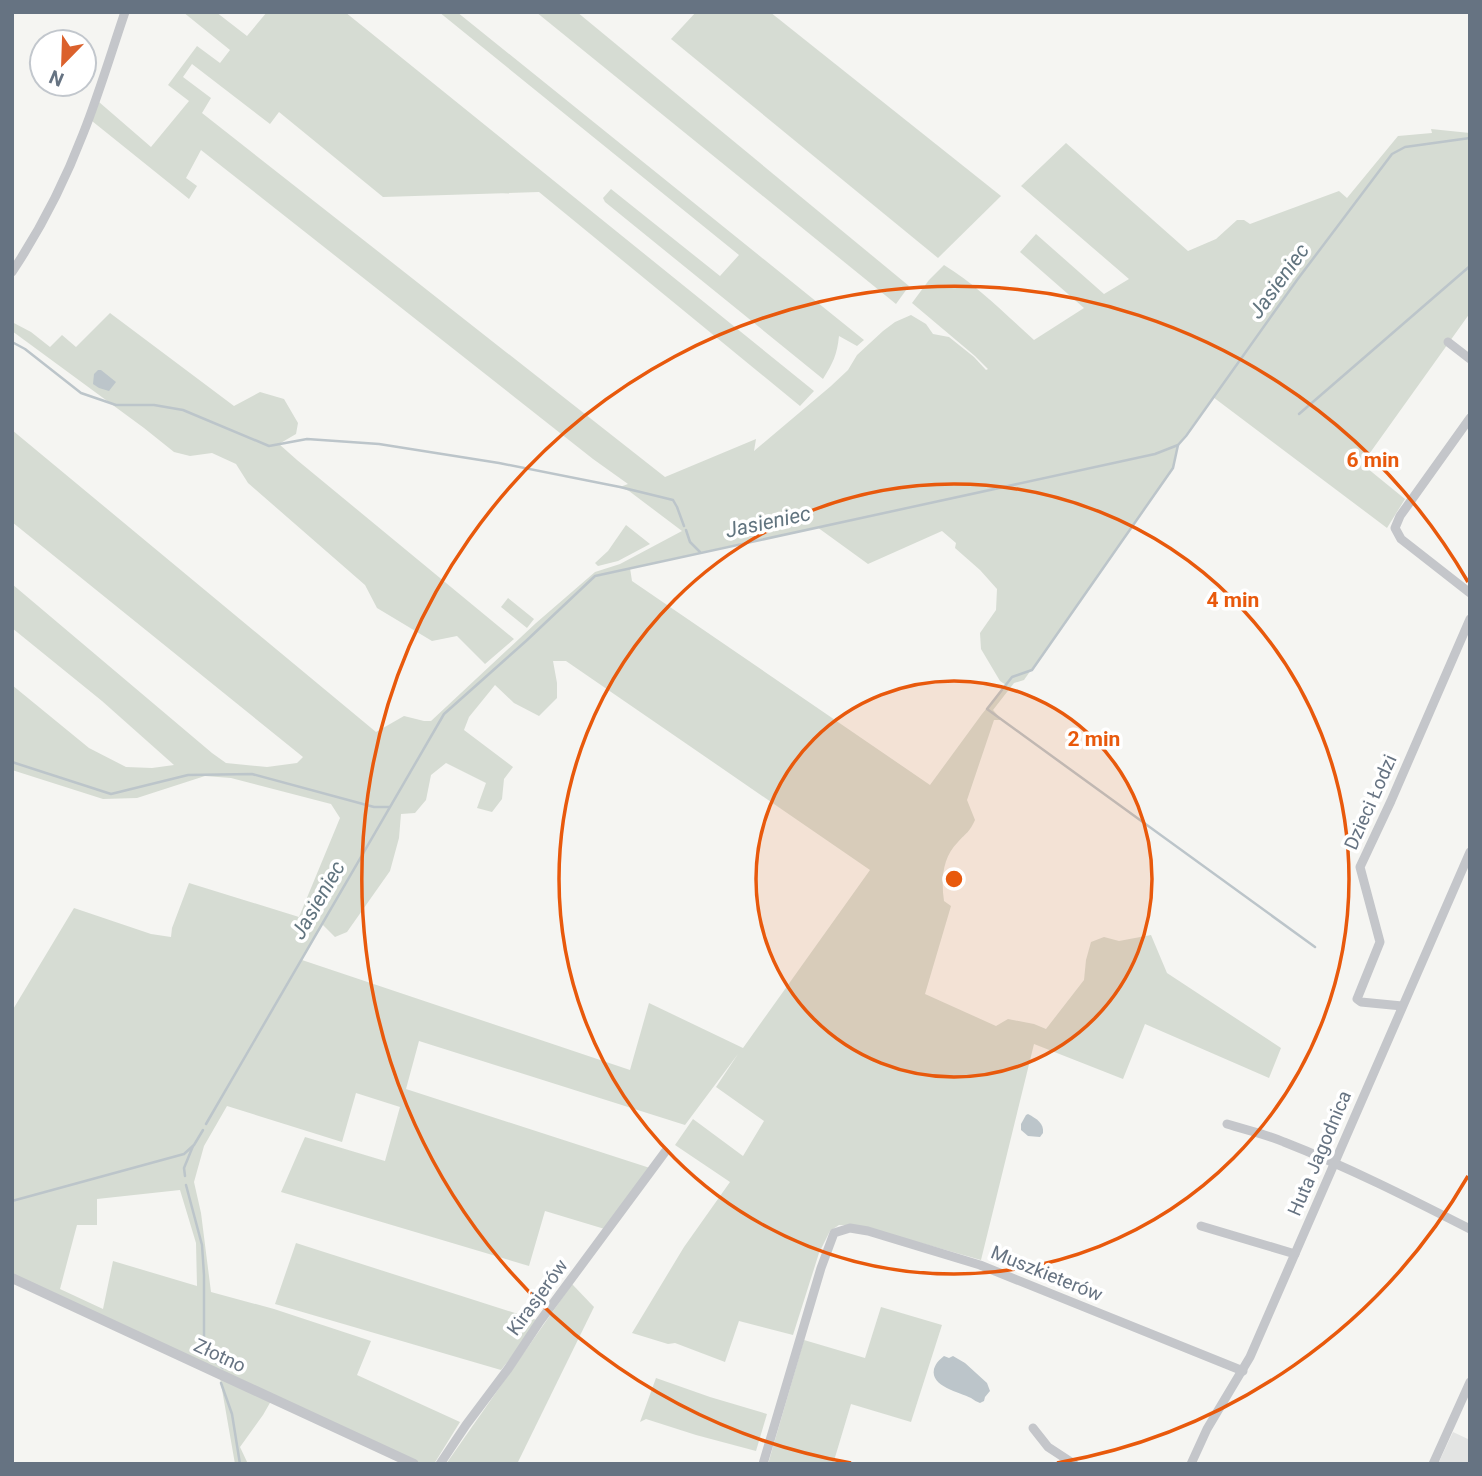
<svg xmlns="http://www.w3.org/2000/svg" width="1482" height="1476" font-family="Roboto,sans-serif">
	<rect width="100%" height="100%" fill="#f5f5f2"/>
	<!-- built -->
	<path fill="#e3e4e3" d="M 1453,1432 L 1470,1440 L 1470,1464 L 1438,1464 Z"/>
	<!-- green -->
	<g fill="#d6dcd3" fill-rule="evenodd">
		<path d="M 183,12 L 216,12 L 247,36 L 267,12 L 345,12 L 814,391 L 800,406 L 539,192 L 383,197 L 279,112 L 270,124 L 192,64 L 183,77 L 211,98 L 202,113 L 665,477 L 756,439 L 754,451 L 831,386 L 848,370 L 857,355 L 883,331 L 895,322 L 911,315 L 926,324 L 933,334 L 949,337 L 974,357 L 986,370 L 988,369 L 975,356 L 912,303 L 929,280 L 944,265 C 977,285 1005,314 1034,340 L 1084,308 L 1020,252 L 1036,234 L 1104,294 L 1129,279 L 1021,186 L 1066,143 L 1188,251 L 1216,239 L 1237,220 L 1244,220 L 1250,224 L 1339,191 L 1347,198 L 1398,136 L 1432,133 L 1431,129 L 1470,133 L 1470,313 L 1362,464 L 1405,499 L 1387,528 L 1213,397 L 1178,445 L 1173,468 L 1024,680 L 1014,683 L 993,710 L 1002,720 L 994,720 L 967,800 L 975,820 C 969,833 967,832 958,842 C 942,858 941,880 944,901 L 951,906 L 925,994 L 996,1026 L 1008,1019 L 1034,1024 L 1046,1029 L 1084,980 L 1086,960 L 1091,942 L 1104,937 L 1119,941 L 1151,935 L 1167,973 L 1281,1048 L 1269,1078 L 1145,1024 L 1123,1079 L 1034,1044 L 981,1260 L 861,1226 L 839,1225 L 830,1231 L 819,1253 L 793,1335 L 739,1321 L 725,1362 L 675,1343 L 668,1344 L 632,1333 L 684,1247 L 730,1182 L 675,1145 L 693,1119 L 743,1156 L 764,1121 L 716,1087 L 738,1054 L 685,1125 L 419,1041 L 406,1089 L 653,1169 L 608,1230 L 545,1211 L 529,1266 L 281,1192 L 305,1137 L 385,1161 L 400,1107 L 356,1093 L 342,1142 L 227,1106 L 204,1146 L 194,1182 L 201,1213 L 211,1292 L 274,1309 L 371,1341 L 357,1375 L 460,1422 L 434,1464 L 423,1464 L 12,1274 L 12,1011 L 74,908 L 151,934 L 171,937 L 172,928 L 189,883 L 299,917 L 340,818 L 331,804 L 231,778 L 205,776 L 137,798 L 103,799 L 12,770 L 12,685 L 89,748 L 126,767 L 152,768 L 174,765 L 102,701 L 12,628 L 12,584 L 212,753 L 226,763 L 267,767 L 297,763 L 303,757 L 12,522 L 12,449 L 14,447 L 12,446 L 12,430 L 376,732 L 404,716 L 424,721 L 431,721 L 536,623 L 595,572 L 620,564 L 682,531 L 629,491 L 620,487 L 628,484 L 593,459 L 201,150 L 186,178 L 197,186 L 189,199 L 92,121 L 99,102 L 151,147 L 189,101 L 168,85 L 197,46 L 220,63 L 230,50 ZM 817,527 L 868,564 L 942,531 L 956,543 L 955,548 L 980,570 L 997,589 L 996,610 L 980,633 L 981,649 L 1000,681 L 1006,685 L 982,714 L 930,785 L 632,581 L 630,568 ZM 553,661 L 566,661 L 870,870 L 743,1048 L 649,1003 L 630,1070 L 302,960 L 322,924 L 335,937 L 347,932 L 390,871 L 399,838 L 401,814 L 415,813 L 426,800 L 431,775 L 446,763 L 486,783 L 477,808 L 492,812 L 502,799 L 504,779 L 513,767 L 464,730 L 469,717 L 495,685 L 514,703 L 539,716 L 557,698 L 557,683 ZM 180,1190 L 196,1243 L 197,1286 L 113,1261 L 103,1309 L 60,1289 L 77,1225 L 97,1225 L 97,1199 Z"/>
		<path d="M 439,12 L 457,12 L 864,340 L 857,346 L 839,336 C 837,355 833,363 823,379 L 605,202 L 603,198 L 611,189 L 720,276 L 739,255 Z"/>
		<path d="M 536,12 L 577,12 L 909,286 L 896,304 Z"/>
		<path d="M 696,12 L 770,12 L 1001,196 L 938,258 L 671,39 Z"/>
		<path d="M 110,313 L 234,406 L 260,392 L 284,399 L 298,423 L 296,434 L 279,444 L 297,460 L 514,639 L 485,664 L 457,636 L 432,641 L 377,608 L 365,585 L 248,483 L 236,464 L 212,453 L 190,456 L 174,452 L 144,428 L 12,331 L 12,322 L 31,332 L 50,347 L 62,335 L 76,347 Z"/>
		<path d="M 626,525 L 650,544 L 618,561 L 598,566 L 595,563 L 608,551 Z"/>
		<path d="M 508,598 L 534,619 L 527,628 L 501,607 Z"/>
		<path d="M 296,1243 L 540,1321 L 501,1370 L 275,1304 Z"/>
		<path d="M 572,1284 L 594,1307 L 517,1464 L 446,1464 Z"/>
		<path d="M 881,1307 L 942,1325 L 911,1422 L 851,1404 L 833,1464 L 768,1464 L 804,1340 L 865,1358 Z"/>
		<path d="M 220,1378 L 271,1401 L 263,1415 L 240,1447 L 248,1464 L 235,1464 Z"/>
		<path d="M 656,1378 L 710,1397 L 767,1414 L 756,1451 L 696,1435 L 646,1419 L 640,1422 Z"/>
	</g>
	<!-- water -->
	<g fill="#bcc5ca">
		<path d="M 98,370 L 101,370 L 116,382 L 109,391 L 99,388 L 93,384 L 94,374 Z"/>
		<path d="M 1028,1114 C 1037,1119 1044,1123 1043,1133 L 1040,1137 L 1028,1136 L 1021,1130 L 1021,1124 L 1026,1115 Z"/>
		<path d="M 944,1356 L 949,1358 L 953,1356 L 965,1363 L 987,1383 L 990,1391 L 985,1397 L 984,1401 L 980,1403 C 977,1402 974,1400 971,1398 C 960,1392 930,1387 934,1369 C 936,1363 939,1360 944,1356 Z"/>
	</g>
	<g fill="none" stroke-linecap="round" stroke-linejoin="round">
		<!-- stream -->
		<g stroke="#bcc5ca" stroke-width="2.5">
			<path d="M 12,342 L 25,349 L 81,393 L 116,405 L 154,405 L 183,410 L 269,446 L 307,439 L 379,444 L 499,463 L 620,487 L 673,500 L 677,507 L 684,526"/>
			<path d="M 1299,414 L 1470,266"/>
			<path d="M 1178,445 L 1173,468 L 1032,670 L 1012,677 L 987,709 L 1315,947"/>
			<path d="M 686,530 L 690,542 L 700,552"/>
			<path d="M 12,762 L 111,794 L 188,775 L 252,774 L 374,807 L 389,807"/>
			<path d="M 206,1124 L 444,714 L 526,641 L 595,576 L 1155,454 L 1178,445 L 1186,436 L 1297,280 L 1392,154 L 1405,147 L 1470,138"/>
			<path d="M 185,1176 L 184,1168 L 193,1146"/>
			<path d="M 186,1185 L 202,1245 L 204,1275 L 204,1352 L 223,1368"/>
			<path d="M 12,1201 L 184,1154 L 194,1145 L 203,1130"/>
			<path d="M 221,1383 L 232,1414 L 240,1464"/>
		</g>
		<!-- minor -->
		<g stroke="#c4c6ca" stroke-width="9">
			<path d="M 12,272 C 40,230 65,181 83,134 C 99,94 111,53 125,12"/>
			<path d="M 1448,342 L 1470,359"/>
			<path d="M 1470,418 L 1400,516 L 1395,528 L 1401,539 L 1470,593"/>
			<path d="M 1402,1006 L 1361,1002 L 1357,999 L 1380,942 L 1360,867 L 1391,801 L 1470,619"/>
			<path d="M 1227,1124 C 1246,1130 1266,1134 1284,1142 C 1348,1167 1409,1198 1470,1229"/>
			<path d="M 1201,1226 L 1295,1254"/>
			<path d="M 1033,1428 L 1048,1447 L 1074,1464"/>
			<path d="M 440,1464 L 466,1425 L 508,1369 L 540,1321 L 665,1152"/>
			<path d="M 763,1464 L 821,1268 L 834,1233 L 850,1228 L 868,1231 L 980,1265 L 1243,1371"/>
			<path d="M 1191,1464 L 1207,1429 L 1250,1357 L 1470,852"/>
			<path d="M 1433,1464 L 1470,1382"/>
		</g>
		<!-- tertiary -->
		<path stroke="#c4c6ca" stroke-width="10" d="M 12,1278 L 414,1464"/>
	</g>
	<!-- distance rings -->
	<circle cx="954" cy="879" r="198" fill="#e8590c" fill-opacity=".12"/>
	<g fill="none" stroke="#e8590c" stroke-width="3.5">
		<circle cx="954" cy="879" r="198"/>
		<circle cx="954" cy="879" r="395"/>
		<path d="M1468 1176A593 593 0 0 1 1057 1463M851 1463A593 593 0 1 1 1468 582"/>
	</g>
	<g text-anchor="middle" stroke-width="7" stroke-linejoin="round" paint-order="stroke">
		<!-- street labels -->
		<g font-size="19" fill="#667382" stroke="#fff">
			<text transform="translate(1370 802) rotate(-66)" y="7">Dzieci Łodzi</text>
			<text transform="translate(1319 1153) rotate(-67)" y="7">Huta Jagodnica</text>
			<text transform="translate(1047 1273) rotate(22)" y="7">Muszkieterów</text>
			<text transform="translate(537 1297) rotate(-54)" y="7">Kirasjerów</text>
			<text transform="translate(220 1355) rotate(25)" y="7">Złotno</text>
		</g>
		<!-- water labels -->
		<g font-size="21" font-style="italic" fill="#61747f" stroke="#fff">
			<text transform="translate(1279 281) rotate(-54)" y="7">Jasieniec</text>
			<text transform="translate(768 522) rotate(-12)" y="7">Jasieniec</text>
			<text transform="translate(318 900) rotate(-60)" y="7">Jasieniec</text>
		</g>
	</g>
	<circle cx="954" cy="879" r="10" fill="#e8590c" stroke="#fff" stroke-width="3.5"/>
	<g font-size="21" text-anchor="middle" font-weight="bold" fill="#e8590c" stroke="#fff" stroke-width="7" stroke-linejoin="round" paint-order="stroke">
		<text x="1373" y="467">6 min</text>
		<text x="1233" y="607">4 min</text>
		<text x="1094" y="746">2 min</text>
	</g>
	<!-- border -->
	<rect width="1482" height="1476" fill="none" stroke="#667382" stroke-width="28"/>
	<!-- north arrow -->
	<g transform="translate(63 63) rotate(203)"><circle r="33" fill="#ffffff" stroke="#c2c7cd" stroke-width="2"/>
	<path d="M0-5L12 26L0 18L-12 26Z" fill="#db612c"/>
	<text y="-10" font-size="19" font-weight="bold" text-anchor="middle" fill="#667382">N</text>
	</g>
</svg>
